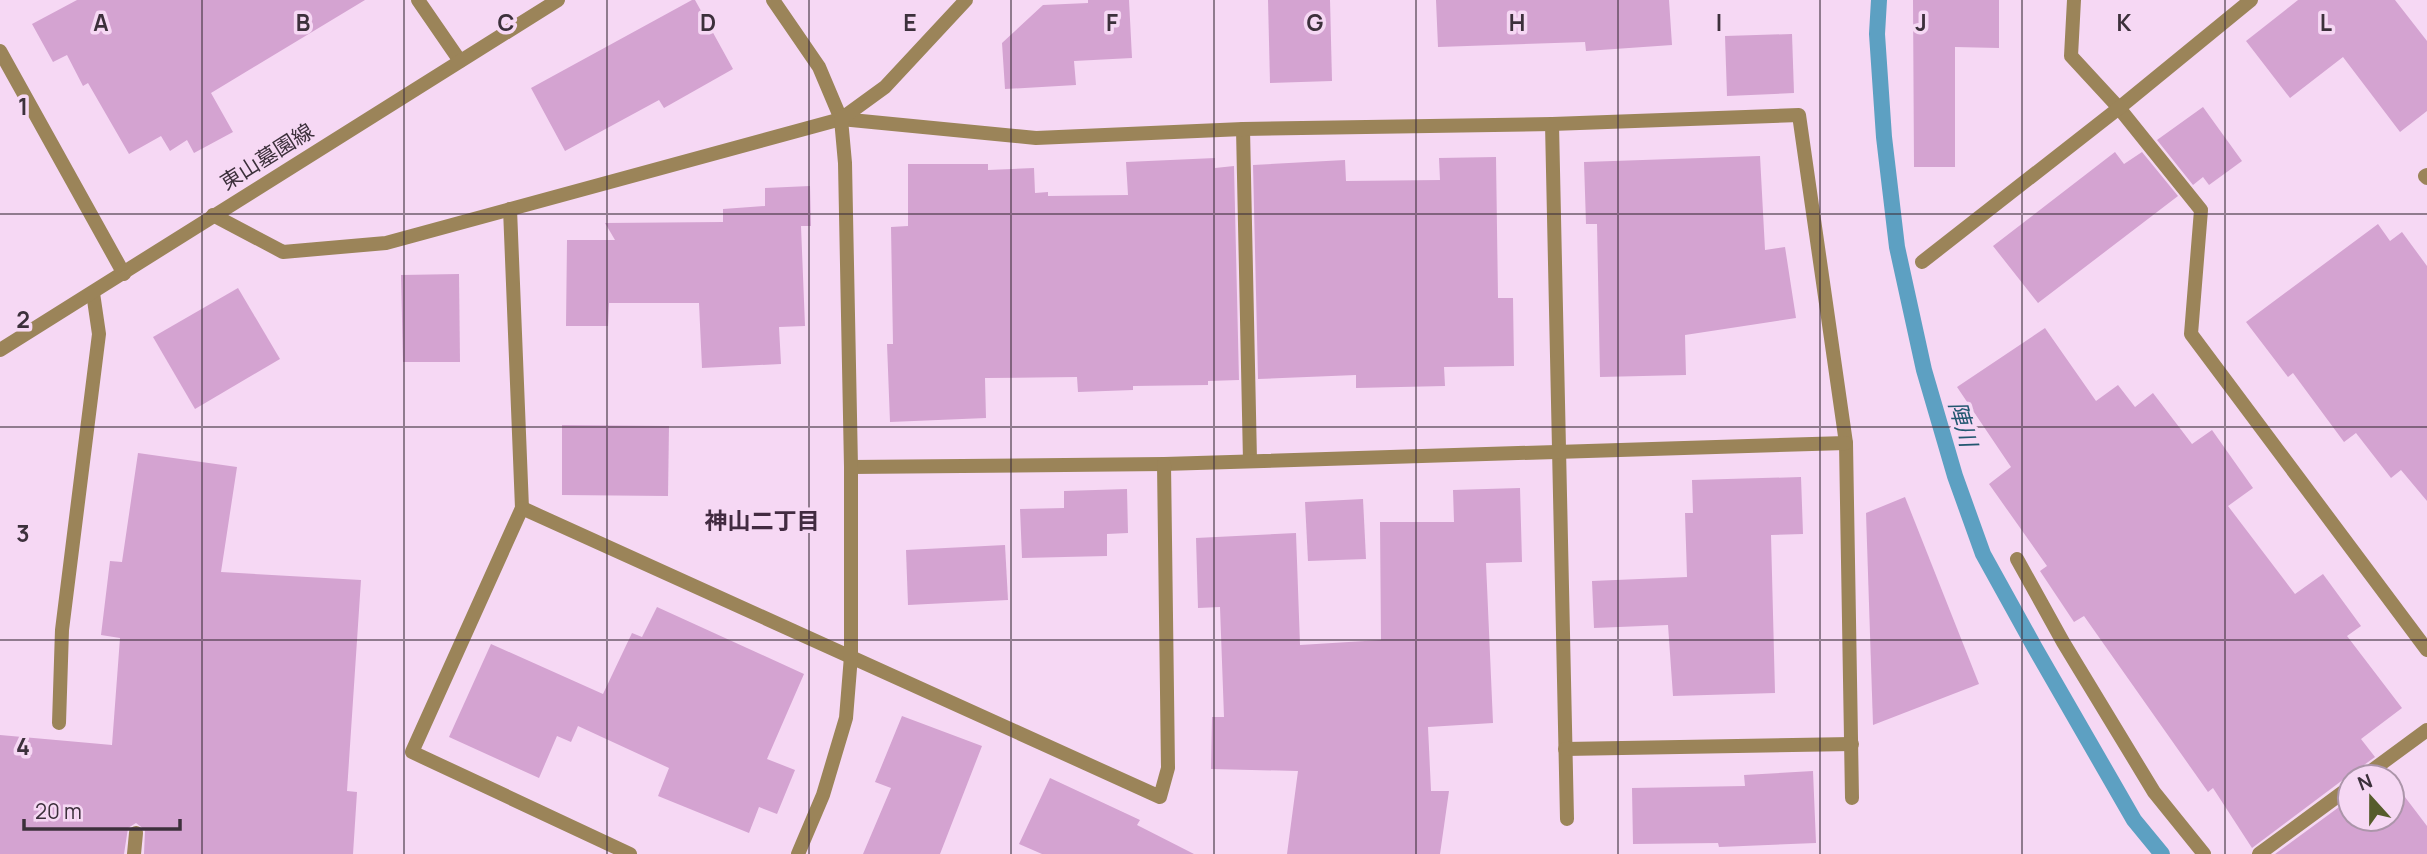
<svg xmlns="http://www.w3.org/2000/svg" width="2427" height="854" font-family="Manrope,'Noto Sans JP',sans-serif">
	<rect width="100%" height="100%" fill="#f6d8f4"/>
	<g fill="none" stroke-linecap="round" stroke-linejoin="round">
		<!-- stream -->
		<path stroke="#5da0c2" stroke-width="16" d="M 1879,0 L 1877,34 L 1884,137 L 1897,247 L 1924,370 L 1955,476 L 1983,554 L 2035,648 L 2134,820 L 2162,854"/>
	</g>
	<!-- building -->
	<g fill="#d4a3d1">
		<path d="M 77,0 L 365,0 L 211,93 L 233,132 L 194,153 L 187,140 L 170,151 L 161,136 L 129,154 L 88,83 L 83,86 L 67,55 L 53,62 L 32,24 Z"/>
		<path d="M 692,0 L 695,0 L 733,69 L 664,108 L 659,100 L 565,151 L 531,88 Z"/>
		<path d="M 1088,0 L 1129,0 L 1132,58 L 1074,61 L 1076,85 L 1005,89 L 1002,43 L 1043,5 L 1088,3 Z"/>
		<path d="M 1268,0 L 1330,0 L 1332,81 L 1270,83 Z"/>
		<path d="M 1436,0 L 1669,0 L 1672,45 L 1586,51 L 1585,42 L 1438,47 Z"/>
		<path d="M 1913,0 L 1999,0 L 1999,48 L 1955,47 L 1955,167 L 1914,167 Z"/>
		<path d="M 2298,0 L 2395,0 L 2427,41 L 2427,111 L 2400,132 L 2343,57 L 2290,98 L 2246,41 Z"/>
		<path d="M 1792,34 L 1794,93 L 1727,96 L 1725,36 Z"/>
		<path d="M 2203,107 L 2242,161 L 2209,185 L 2203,177 L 2193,185 L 2157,140 Z"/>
		<path d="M 2115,152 L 2124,164 L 2142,152 L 2178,196 L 2038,303 L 1993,246 Z"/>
		<path d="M 1760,156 L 1765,250 L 1785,247 L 1796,318 L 1685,335 L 1686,375 L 1600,377 L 1597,224 L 1586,224 L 1584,162 Z"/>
		<path d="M 1496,157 L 1498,298 L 1513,298 L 1514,366 L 1444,367 L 1445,386 L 1356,388 L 1356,375 L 1258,379 L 1253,165 L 1345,160 L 1346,181 L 1440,180 L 1439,158 Z"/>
		<path d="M 1215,158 L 1215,168 L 1234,166 L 1239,380 L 1208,381 L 1208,385 L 1133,386 L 1133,390 L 1078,392 L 1077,377 L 985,378 L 986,418 L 890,422 L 887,344 L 893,344 L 891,227 L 908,226 L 908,164 L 988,164 L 988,170 L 1034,168 L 1035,193 L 1048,192 L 1048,196 L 1128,195 L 1126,162 Z"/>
		<path d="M 810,186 L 811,226 L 801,226 L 805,326 L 779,327 L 781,364 L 702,368 L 699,303 L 609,303 L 608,326 L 566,326 L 567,240 L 615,240 L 605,223 L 723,222 L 723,209 L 765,206 L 765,188 Z"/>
		<path d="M 2378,224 L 2390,241 L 2402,232 L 2427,266 L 2427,501 L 2401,470 L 2391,478 L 2356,433 L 2344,442 L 2293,373 L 2288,377 L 2246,322 Z"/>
		<path d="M 459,274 L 460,362 L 403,362 L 401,275 Z"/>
		<path d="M 238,288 L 280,359 L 195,409 L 153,337 Z"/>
		<path d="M 2045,328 L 2096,401 L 2118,385 L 2135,407 L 2153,393 L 2192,444 L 2212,430 L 2253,488 L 2228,506 L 2295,594 L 2323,574 L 2361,626 L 2347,636 L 2402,708 L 2361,739 L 2375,757 L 2357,770 L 2354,777 L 2344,779 L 2252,848 L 2213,788 L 2208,792 L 2084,616 L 2074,622 L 2040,571 L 2047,566 L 1989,484 L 2011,467 L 1957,387 Z"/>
		<path d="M 562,425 L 669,426 L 668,496 L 562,495 Z"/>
		<path d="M 138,453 L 237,467 L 221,572 L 361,580 L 347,791 L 357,792 L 353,854 L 144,854 L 145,830 L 136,823 L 128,828 L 124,854 L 0,854 L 0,735 L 112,745 L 120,638 L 101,635 L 110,561 L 122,562 Z"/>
		<path d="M 1801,477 L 1803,534 L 1771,535 L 1775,693 L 1673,696 L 1668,625 L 1594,628 L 1592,581 L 1687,577 L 1685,513 L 1693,513 L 1692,480 Z"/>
		<path d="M 1520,488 L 1522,562 L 1486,563 L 1493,723 L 1428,727 L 1431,791 L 1449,791 L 1440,854 L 1287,854 L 1298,771 L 1211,769 L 1212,717 L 1224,717 L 1220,607 L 1198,608 L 1196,538 L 1296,533 L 1300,645 L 1381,640 L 1380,522 L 1454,522 L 1453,490 Z"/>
		<path d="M 1127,489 L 1128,533 L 1107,534 L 1107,556 L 1022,558 L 1020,509 L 1064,508 L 1064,491 Z"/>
		<path d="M 1905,497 L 1979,684 L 1873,725 L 1866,513 Z"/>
		<path d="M 1363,499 L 1366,559 L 1308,561 L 1305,502 Z"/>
		<path d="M 1005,545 L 1008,600 L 908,605 L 906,550 Z"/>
		<path d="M 657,607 L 804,674 L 767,759 L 795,770 L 777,814 L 759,807 L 749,833 L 658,796 L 669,768 L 578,726 L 571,742 L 557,736 L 539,778 L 449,737 L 491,644 L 603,694 L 632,633 L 642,637 Z"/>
		<path d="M 902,716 L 982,746 L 940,854 L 863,854 L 891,788 L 875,782 Z"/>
		<path d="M 1813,771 L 1816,843 L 1719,847 L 1718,843 L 1633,844 L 1632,788 L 1745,786 L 1744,775 Z"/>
		<path d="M 1050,778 L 1140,820 L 1137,825 L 1194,854 L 1042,854 L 1019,844 Z"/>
		<path d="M 2392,780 L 2427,826 L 2427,854 L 2275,854 L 2350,799 L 2350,819 L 2392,819 Z"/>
	</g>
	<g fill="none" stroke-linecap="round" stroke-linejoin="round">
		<!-- minor -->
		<g stroke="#9b8459" stroke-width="14">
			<path d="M 418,0 L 460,61"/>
			<path d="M 773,0 L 819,67 L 841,119"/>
			<path d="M 2074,0 L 2071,56 L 2119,108 L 2201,210 L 2191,334 L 2427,650"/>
			<path d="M 0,51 L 124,274"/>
			<path d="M 1552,124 L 1567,819"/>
			<path d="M 1243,129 L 1250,461"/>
			<path d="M 2427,175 L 2425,176 L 2427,178"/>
			<path d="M 510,209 L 522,508 L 412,752 L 630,854"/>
			<path d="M 213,215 L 283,252 L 386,243 L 841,119 L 1036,138 L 1243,129 L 1552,124 L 1799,115 L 1846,443 L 1852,798"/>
			<path d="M 1922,262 L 2119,108 L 2251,0"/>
			<path d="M 851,467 L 1164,464 L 1846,443"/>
			<path d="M 522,508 L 1160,797 L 1168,768 L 1164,464"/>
			<path d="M 2017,559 L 2063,642 L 2154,792 L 2204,854"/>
			<path d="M 59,723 L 62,630 L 99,334 L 93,293"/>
			<path d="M 1565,749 L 1852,744"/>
			<path d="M 2363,777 L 2427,730"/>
			<path d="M 134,854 L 136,833"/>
			<path d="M 798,854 L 823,795 L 846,718 L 851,656 L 851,467 L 845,163 L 841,119 L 885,87 L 966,0"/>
			<path d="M 2259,854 L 2350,787"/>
		</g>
		<!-- tertiary -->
		<path stroke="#9b8459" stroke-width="14" d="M 0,350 L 558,0"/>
	</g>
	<!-- grid -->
	<path fill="none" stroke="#3c303b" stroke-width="2" stroke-opacity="0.55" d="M 202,0 L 202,854M 404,0 L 404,854M 607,0 L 607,854M 809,0 L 809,854M 1011,0 L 1011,854M 1214,0 L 1214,854M 1416,0 L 1416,854M 1618,0 L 1618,854M 1820,0 L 1820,854M 2022,0 L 2022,854M 2225,0 L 2225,854M 0,214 L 2427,214M 0,427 L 2427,427M 0,640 L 2427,640"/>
	<g text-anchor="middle" stroke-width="7" stroke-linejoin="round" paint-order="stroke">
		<!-- street labels -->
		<g font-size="21" fill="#3c303b" stroke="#f6d8f4">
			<text transform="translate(267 157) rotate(-32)" y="7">東山墓園線</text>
		</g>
		<!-- water labels -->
		<g font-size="23" font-style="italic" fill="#225770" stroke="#f6d8f4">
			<text transform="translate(1963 424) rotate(74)" y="8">陣川</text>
		</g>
		<!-- neighbourhood labels -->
		<g font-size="23" font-weight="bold" fill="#422b41" stroke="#f6d8f4">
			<text x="762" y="529">神山二丁目</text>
		</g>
	</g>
	<g font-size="23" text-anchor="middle" font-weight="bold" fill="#3c303b" stroke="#f6d8f4" stroke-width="7" stroke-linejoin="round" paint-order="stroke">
		<text x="101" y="31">A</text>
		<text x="303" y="31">B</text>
		<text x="506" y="31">C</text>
		<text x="708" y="31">D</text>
		<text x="910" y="31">E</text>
		<text x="1112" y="31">F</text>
		<text x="1315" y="31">G</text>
		<text x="1517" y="31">H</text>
		<text x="1719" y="31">I</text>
		<text x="1921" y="31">J</text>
		<text x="2124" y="31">K</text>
		<text x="2326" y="31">L</text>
		<text x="23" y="115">1</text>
		<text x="23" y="328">2</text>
		<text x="23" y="542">3</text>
		<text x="23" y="755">4</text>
	</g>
	<!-- north arrow -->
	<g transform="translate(2371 798) rotate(339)"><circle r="33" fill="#f6d8f4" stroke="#ac95aa" stroke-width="2"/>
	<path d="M0-5L12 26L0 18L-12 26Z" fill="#565c2b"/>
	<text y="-10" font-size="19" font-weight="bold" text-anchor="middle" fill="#3c303b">N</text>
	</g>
	<!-- scale -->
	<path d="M24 819v10h156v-10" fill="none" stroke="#3c303b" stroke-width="3.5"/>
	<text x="35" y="819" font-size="21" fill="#3c303b" stroke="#f6d8f4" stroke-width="5" paint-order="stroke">20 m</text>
</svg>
